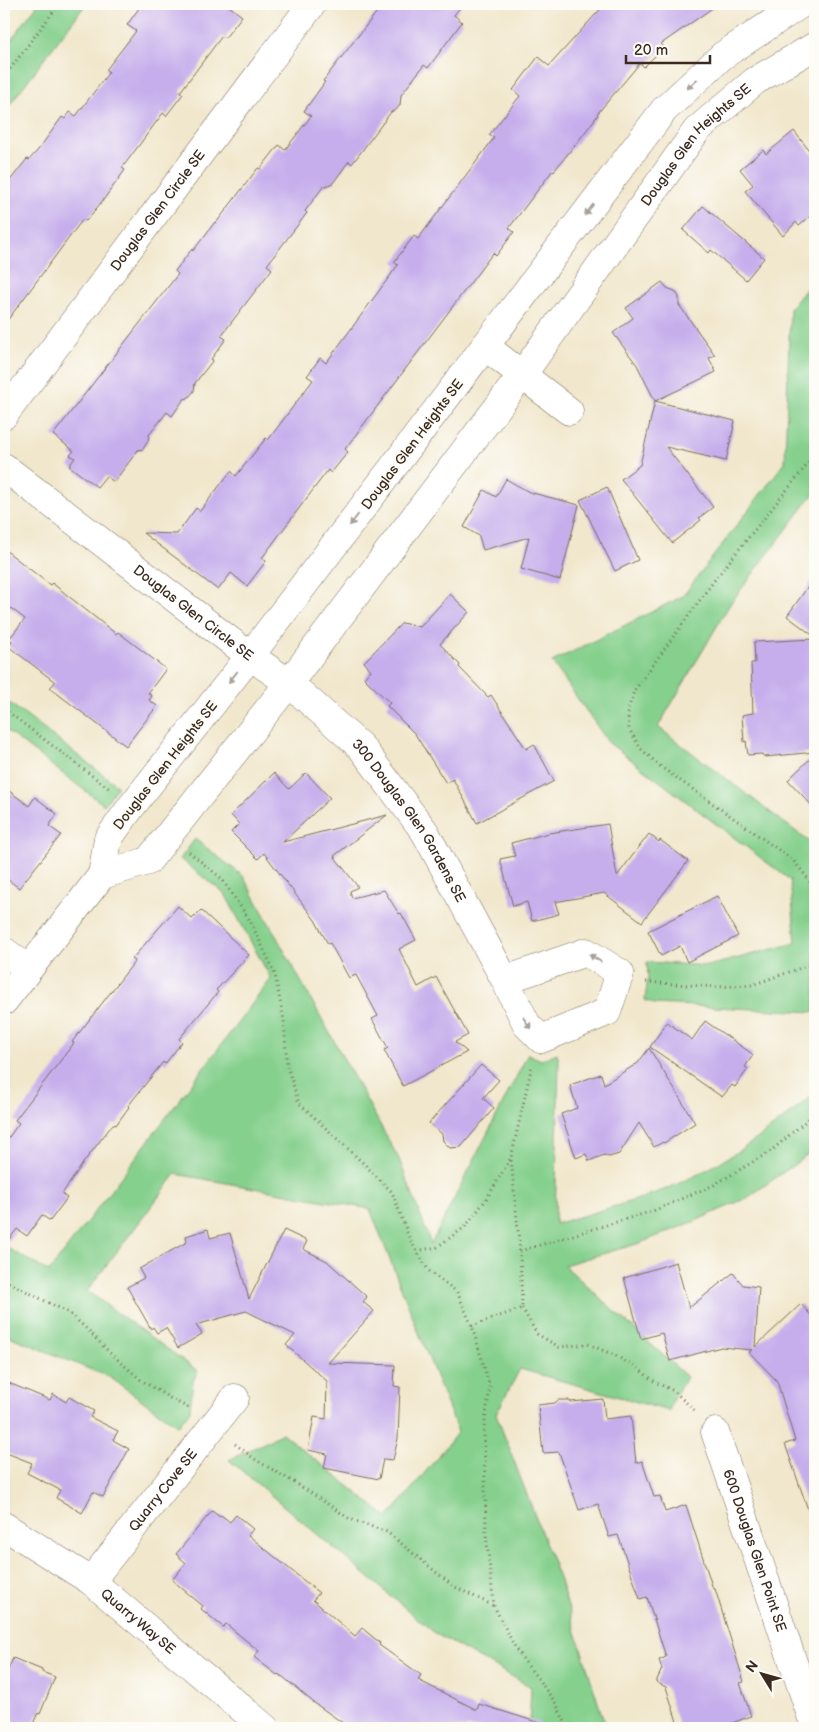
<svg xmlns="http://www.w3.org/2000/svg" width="819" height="1732" font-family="'Balsamiq Sans',sans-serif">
	<rect width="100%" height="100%" fill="#fdfcf7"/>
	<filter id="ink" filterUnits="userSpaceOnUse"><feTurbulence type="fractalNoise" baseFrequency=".02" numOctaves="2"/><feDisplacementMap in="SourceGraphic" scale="10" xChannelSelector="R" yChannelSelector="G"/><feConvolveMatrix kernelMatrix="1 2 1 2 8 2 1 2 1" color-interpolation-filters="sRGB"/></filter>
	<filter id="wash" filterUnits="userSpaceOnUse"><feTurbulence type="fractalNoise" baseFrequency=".0096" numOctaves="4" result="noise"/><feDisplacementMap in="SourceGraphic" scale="20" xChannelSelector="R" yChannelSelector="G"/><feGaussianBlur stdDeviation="1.12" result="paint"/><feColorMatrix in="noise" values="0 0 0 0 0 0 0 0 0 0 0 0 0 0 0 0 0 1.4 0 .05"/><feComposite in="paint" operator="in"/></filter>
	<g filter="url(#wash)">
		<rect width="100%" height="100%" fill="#f1e7cc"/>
		<!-- green -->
		<g fill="#85d08d" stroke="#607d56">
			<path d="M 38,4 L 86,4 L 4,112 L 4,49 Z"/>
			<path d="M 815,278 L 815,492 L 730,604 L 658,727 L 815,846 L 815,1012 L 654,1004 L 645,1000 L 648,977 L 647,962 L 708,966 L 796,943 L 790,880 L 609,743 L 552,662 L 683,596 L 785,462 L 790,309 Z"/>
			<path d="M 4,699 L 118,786 L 104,805 L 4,729 Z"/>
			<path d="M 195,839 L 243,876 L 399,1159 L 431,1244 L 528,1054 L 541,1060 L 557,1053 L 559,1062 L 555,1224 C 597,1211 643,1200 682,1182 C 732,1159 775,1128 815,1093 L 815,1148 L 798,1162 L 747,1198 L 693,1222 L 640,1243 L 564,1265 L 687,1377 L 674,1397 L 669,1411 L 520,1369 L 496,1414 L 560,1581 L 606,1728 L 529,1728 L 531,1687 L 436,1634 L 229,1460 L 268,1441 L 282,1433 L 388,1518 L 458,1432 L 370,1209 L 176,1174 L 87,1291 L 198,1371 L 193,1381 L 190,1410 L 178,1426 L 111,1378 L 4,1334 L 4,1246 L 49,1272 L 271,979 L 225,894 L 180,859 Z"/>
		</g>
		<g id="blocks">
			<!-- building -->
			<g fill="#c6aeec">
				<path d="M 142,4 L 226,4 L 242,16 L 225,38 L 222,36 L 180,92 L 183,94 L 166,116 L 163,113 L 122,168 L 125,170 L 104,199 L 86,221 L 83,219 L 4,325 L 4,188 L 27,159 L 29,160 L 38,150 L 62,117 L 65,119 L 70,112 L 76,116 L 109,72 L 106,70 L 136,31 L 127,25 Z"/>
				<path d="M 383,4 L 463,4 L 454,15 L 462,22 L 428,68 L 424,65 L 401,95 L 400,105 L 396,110 L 391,112 L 352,164 L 349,161 L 333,183 L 323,187 L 305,211 L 307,213 L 267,265 L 272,269 L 221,336 L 226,339 L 211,359 L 213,360 L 195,383 L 194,391 L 188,398 L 184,399 L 172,416 L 167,412 L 149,435 L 148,441 L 143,449 L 138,450 L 114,482 L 106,476 L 97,487 L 69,466 L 75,458 L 70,455 L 74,451 L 53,435 L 178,274 L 175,271 L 192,249 L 193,251 L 215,222 L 216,223 L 258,168 L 260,169 L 279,145 L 285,150 L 311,116 L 304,111 L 325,82 L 323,81 Z"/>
				<path d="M 605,4 L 718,4 L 661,44 L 664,47 L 644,67 L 640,63 L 597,114 L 598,115 L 579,140 L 554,171 L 553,170 L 509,228 L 514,232 L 496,256 L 493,253 L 345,449 L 348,452 L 331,473 L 328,470 L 282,531 L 262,558 L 266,561 L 247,586 L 231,573 L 218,590 L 143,533 L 177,534 L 196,508 L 200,511 L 231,471 L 236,476 L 266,438 L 268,440 L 313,380 L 307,376 L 320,358 L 326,363 L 398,265 L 394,262 L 414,236 L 418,239 L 494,138 L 489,135 L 520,96 L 513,90 L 538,57 L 549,66 Z"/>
				<path d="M 794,131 L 815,158 L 815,212 L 799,226 L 796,222 L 783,236 L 745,191 L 753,185 L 740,169 L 763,150 L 766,154 Z"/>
				<path d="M 703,206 L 764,258 L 746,280 L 711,250 L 709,253 L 683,230 Z"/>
				<path d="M 662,282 L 667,288 L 675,291 L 679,297 L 679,305 L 715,355 L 709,358 L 716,372 L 655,401 L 735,421 L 726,461 L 666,447 L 713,507 L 699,518 L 701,520 L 672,543 L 621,479 L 640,465 L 655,401 L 637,365 L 613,333 L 633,318 L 626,308 Z"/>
				<path d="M 506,479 L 529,492 L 579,505 L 560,580 L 521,569 L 529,537 L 483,550 L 479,536 L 464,527 L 484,490 L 496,497 Z"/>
				<path d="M 607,487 L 638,560 L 615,571 L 580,500 Z"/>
				<path d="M 4,549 L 50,585 L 52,583 L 116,634 L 118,632 L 166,669 L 148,693 L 152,696 L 149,700 L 157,706 L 126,746 L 50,688 L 55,682 L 8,646 L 12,641 L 9,639 L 25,619 L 4,603 Z"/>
				<path d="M 815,577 L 815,637 L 787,616 Z"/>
				<path d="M 450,594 L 469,612 L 440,644 L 460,665 L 459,667 L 488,697 L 491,695 L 526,749 L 534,744 L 554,781 L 477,823 L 453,779 L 446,783 L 415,734 L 387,706 L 390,703 L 364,678 L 371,670 L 364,662 L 402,623 L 420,627 Z"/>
				<path d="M 815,639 L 815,752 L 765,757 L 761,754 L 748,755 L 746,741 L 744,742 L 742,715 L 753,713 L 751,663 L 755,663 L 754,642 Z"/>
				<path d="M 815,754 L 815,809 L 788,780 Z"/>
				<path d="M 274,773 L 289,789 L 306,773 L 330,798 L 283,842 L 387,815 L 334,856 L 358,887 L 350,891 L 352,898 L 384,890 L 399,914 L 401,913 L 416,940 L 399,949 L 418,987 L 436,977 L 468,1035 L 455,1042 L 467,1052 L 403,1086 L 384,1050 L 388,1048 L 372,1019 L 378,1016 L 356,975 L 349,978 L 330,943 L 328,944 L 315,920 L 264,853 L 258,859 L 231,832 L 239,824 L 231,815 Z"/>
				<path d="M 4,787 L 29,806 L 35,797 L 57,814 L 49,826 L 61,835 L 19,888 L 4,877 Z"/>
				<path d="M 608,824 L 617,876 L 649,834 L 659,842 L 660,840 L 688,861 L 642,922 L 604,893 L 555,902 L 559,914 L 532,921 L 527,902 L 513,906 L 500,859 L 515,856 L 511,843 L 549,833 Z"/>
				<path d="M 717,896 L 738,936 L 687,962 L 680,946 L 661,956 L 648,931 Z"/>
				<path d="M 178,906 L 192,919 L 201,910 L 249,955 L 216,990 L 218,992 L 179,1039 L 182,1042 L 165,1064 L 163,1062 L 128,1106 L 129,1107 L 116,1125 L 113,1124 L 86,1159 L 62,1194 L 67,1198 L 50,1221 L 42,1215 L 27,1236 L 17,1229 L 4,1246 L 4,1144 L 19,1123 L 15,1120 L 74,1043 L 72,1042 L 135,961 L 132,959 Z"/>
				<path d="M 705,1021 L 751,1053 L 753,1055 L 745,1067 L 748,1069 L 735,1087 L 732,1085 L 722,1097 L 650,1047 L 667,1022 L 692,1040 Z"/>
				<path d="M 649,1048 L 695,1123 L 664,1143 L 663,1142 L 654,1147 L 639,1123 L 619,1154 L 609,1157 L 604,1155 L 589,1161 L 586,1154 L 576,1158 L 561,1114 L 577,1108 L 570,1085 L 601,1074 L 604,1084 L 638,1063 Z"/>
				<path d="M 481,1065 L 499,1080 L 483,1098 L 494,1108 L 461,1147 L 450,1148 L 443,1141 L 442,1134 L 429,1123 Z"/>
				<path d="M 208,1229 L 210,1238 L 230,1233 L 249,1299 L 284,1230 L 307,1241 L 303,1249 L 327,1261 L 367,1297 L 363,1302 L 374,1311 L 328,1363 L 395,1365 L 394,1386 L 400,1387 L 398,1438 L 393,1460 L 383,1459 L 379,1479 L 324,1468 L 327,1454 L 308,1450 L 314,1417 L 326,1419 L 327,1381 L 286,1345 L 295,1335 L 246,1311 L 196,1325 L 202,1334 L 178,1348 L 166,1328 L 157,1333 L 153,1327 L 151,1329 L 127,1287 L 144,1278 L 139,1269 L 187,1242 L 186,1236 Z"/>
				<path d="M 676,1262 L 689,1308 L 733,1273 L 743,1285 L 759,1287 L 755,1347 L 801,1304 L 815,1320 L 815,1520 L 812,1521 L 785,1444 L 795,1441 L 777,1381 L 749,1352 L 752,1350 L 721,1347 L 670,1361 L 662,1333 L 641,1339 L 624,1278 Z"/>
				<path d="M 4,1381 L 50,1400 L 53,1394 L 66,1402 L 69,1397 L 94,1411 L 90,1417 L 118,1431 L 113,1440 L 129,1449 L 103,1497 L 93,1492 L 82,1513 L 56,1498 L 60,1490 L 27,1473 L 32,1463 L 4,1452 Z"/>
				<path d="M 603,1399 L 605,1419 L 631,1416 L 636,1463 L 642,1461 L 654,1497 L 660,1496 L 665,1512 L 686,1505 L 713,1589 L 715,1589 L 744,1682 L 740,1683 L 751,1716 L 732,1723 L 734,1728 L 679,1728 L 666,1687 L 656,1682 L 662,1669 L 659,1660 L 666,1657 L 647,1597 L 640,1599 L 618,1535 L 609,1537 L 598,1504 L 579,1510 L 559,1452 L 543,1453 L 538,1405 L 555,1403 L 558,1400 L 568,1400 L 571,1402 Z"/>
				<path d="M 212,1511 L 220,1517 L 221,1515 L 230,1522 L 236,1515 L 253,1529 L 248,1535 L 319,1593 L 313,1600 L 355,1636 L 362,1628 L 380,1643 L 379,1645 L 421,1675 L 418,1680 L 477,1710 L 479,1704 L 540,1723 L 539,1728 L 350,1728 L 313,1702 L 283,1677 L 278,1674 L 277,1675 L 254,1657 L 259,1651 L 226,1624 L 223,1627 L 201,1609 L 203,1606 L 172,1580 L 186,1563 L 176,1554 Z"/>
				<path d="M 13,1658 L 42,1670 L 42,1672 L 55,1677 L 40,1714 L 38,1713 L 31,1728 L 4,1728 L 4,1680 Z"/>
			</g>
		</g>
	</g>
	<g filter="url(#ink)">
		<use href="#blocks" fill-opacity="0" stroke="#7b6c5b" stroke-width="1"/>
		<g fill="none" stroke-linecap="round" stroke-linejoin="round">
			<defs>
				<g id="minor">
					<path id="s1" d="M 801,4 L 722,56 L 664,110 L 250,656 L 131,807 L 108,839 L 102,875 L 148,861 L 289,683 L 522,375 L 697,130 L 755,81 L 815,46"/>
					<path d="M 486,347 L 569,411"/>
					<path id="s2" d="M 4,415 L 312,4"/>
					<path id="s3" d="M 4,467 L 250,656 L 289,683 L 361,747 L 425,832 L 505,980 L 527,1025 L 541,1039 L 607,1012 L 620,973 L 586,952 L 505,980"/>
					<path d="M 4,951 L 28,969"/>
					<path d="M 4,1001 L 102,875"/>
					<path id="s4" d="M 715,1432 L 815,1727"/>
					<path id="s5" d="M 4,1526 L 91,1581 L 265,1728"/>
					<path id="s6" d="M 91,1581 L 235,1398"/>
				</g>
			</defs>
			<!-- minor casing -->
			<use href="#minor" stroke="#7b6c5b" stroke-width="29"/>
			<!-- path -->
			<g stroke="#7b6c5b" stroke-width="3" stroke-dasharray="1 4" stroke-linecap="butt">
				<path d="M 4,77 L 59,4"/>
				<path d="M 815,455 L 716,578 L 634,691 L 628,710 L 629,729 L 641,749 L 661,767 L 793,860 L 809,880 L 815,891"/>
				<path d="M 4,709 L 111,790"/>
				<path d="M 189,852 L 221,878 L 249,919 L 274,971 L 284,1020 L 287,1066 L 299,1103 L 364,1164 L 392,1192 L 410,1240 L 429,1271 L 457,1292 L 472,1326 L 490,1387 L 484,1428 L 486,1533 L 494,1606 L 517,1651 L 555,1702 L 568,1728"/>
				<path d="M 646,982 L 715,987 L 752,985 L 815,963"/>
				<path d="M 417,1251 L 437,1247 L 465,1227 L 485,1201 L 511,1158"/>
				<path d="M 520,1251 L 511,1158 L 532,1065"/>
				<path d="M 4,1280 L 69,1313 L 89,1331 L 109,1352 L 141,1380 L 173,1400 L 191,1409"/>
				<path d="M 522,1308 L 537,1334 L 559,1347 L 588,1344 L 614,1355 L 633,1365 L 657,1383 L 674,1391 L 696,1412"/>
				<path d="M 472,1326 L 522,1308 L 520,1251 L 653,1211 L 714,1185 L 771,1151 L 815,1113"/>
				<path d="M 235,1444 L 256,1460 L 302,1487 L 350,1519 L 387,1532 L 453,1586 L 494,1606"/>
			</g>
			<!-- minor -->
			<use href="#minor" stroke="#fff" stroke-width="28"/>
		</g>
		<!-- one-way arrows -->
		<defs><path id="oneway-solid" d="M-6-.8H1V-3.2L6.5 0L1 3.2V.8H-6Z" transform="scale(1.25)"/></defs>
		<g fill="#a79f9a">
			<use href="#oneway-solid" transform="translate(692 84) rotate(137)"/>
			<use href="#oneway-solid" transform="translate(589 210) rotate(127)"/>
			<use href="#oneway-solid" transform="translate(354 520) rotate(127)"/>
			<use href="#oneway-solid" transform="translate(233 677) rotate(128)"/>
			<use href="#oneway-solid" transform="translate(595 958) rotate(-148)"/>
			<use href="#oneway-solid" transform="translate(527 1023) rotate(55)"/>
		</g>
	</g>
	<g text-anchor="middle" stroke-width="4.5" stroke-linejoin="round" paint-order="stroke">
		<!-- street labels -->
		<g font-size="14" fill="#3b2a1e" stroke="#fdfcf7">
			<text dy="5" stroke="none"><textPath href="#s1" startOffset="2078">Douglas Glen Heights SE</textPath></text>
			<text dy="5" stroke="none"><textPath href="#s2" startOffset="256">Douglas Glen Circle SE</textPath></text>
			<text transform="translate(412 444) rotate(-53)" y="5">Douglas Glen Heights SE</text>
			<text dy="5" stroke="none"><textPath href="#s3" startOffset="239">Douglas Glen Circle SE</textPath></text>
			<text transform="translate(165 765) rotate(-52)" y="5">Douglas Glen Heights SE</text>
			<text dy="5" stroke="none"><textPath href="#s3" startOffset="542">300 Douglas Glen Gardens SE</textPath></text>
			<text dy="5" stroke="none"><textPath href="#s6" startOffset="116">Quarry Cove SE</textPath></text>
			<text dy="5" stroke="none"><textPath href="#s4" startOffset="125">600 Douglas Glen Point SE</textPath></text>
			<text dy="5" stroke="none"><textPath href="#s5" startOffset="165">Quarry Way SE</textPath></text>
		</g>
	</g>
	<!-- margin -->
	<rect width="819" height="1732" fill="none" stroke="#fdfcf7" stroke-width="20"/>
	<!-- north arrow -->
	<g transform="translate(762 1674) rotate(307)" stroke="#fdfcf7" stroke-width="4" paint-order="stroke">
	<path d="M0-4L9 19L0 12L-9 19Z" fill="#3b2a1e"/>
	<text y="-8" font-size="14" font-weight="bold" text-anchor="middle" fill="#3b2a1e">N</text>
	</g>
	<!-- scale -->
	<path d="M626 55v8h84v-8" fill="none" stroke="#3b2a1e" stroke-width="2.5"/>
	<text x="634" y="55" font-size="15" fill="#3b2a1e" stroke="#fdfcf7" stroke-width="4" paint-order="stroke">20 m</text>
</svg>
